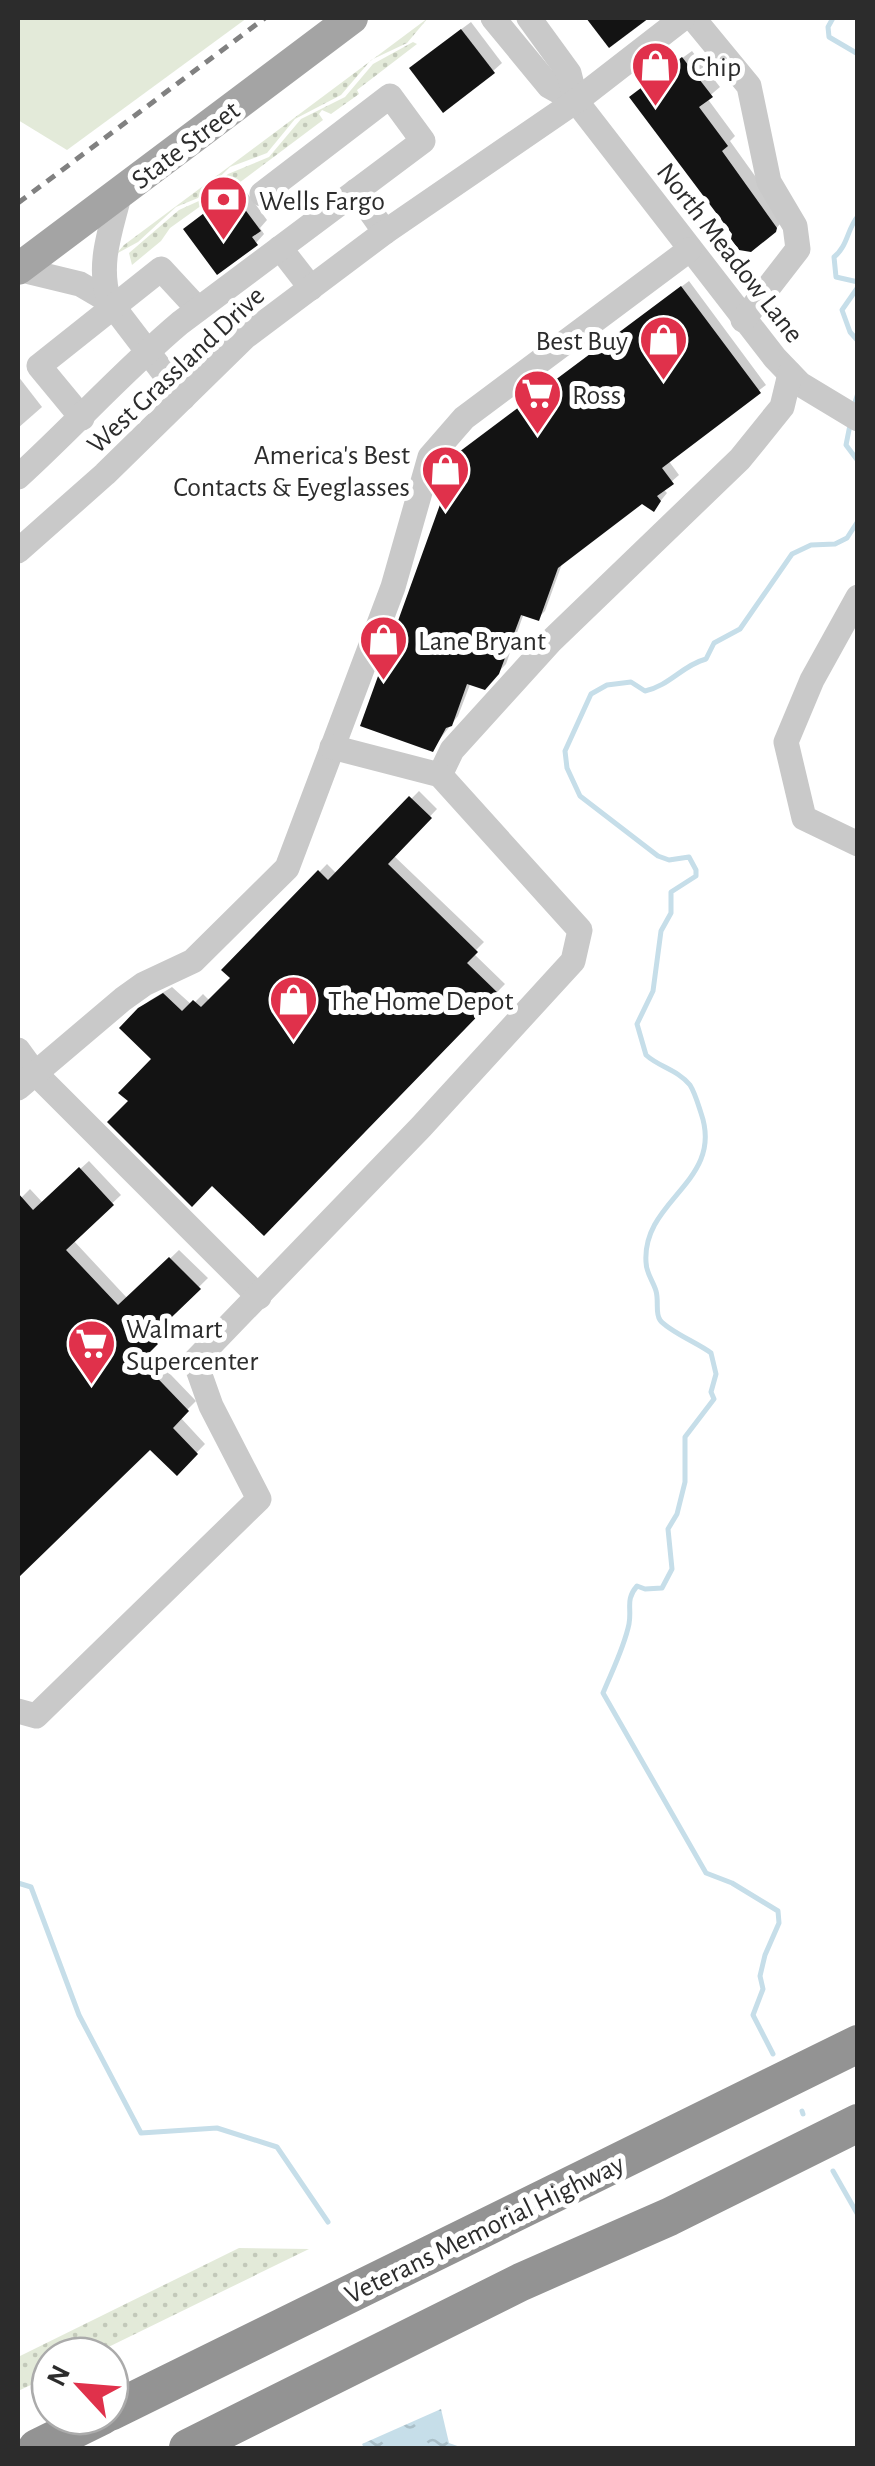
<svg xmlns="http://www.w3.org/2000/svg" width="875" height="2466" font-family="'Alegreya Sans',sans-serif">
	<defs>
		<pattern id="grass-dots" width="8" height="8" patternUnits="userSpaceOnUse" patternTransform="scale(2.5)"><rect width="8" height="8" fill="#e3ead9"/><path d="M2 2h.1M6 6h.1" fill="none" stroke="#c3c9ba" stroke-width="1.8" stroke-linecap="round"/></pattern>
		<pattern id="water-ripples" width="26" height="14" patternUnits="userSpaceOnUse" patternTransform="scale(2.5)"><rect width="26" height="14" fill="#c6dee9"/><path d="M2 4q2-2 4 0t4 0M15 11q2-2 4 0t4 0" fill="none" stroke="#aabfc8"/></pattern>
	</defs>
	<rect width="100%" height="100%" fill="#fff"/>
	<!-- grass -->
	<g fill="url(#grass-dots)">
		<path d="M 428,18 L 407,43 L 371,60 L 341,95 L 295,119 L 267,153 L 230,167 L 198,198 L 176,207 L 138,242 L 116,254 L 124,245 Z"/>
		<path d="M 413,42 L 417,44 L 357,90 L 359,94 L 331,114 L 322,110 L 319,114 L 323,120 L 227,192 L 223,190 L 170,228 L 161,241 L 132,265 L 129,253 L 179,210 L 201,200 L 228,174 L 269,157 L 301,119 L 345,97 L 373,64 Z"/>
		<path d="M 239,2248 L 309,2249 L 90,2356 L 50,2356 L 50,2376 L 18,2391 L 18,2357 Z"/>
	</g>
	<!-- green -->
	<path fill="#e3ead9" d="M 18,18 L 247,18 L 67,150 L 18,120 Z"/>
	<!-- water -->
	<path fill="url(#water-ripples)" d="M 441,2409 L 449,2443 L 463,2448 L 364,2448 L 362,2444 Z"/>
	<!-- shadow -->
	<g fill="#0003">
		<path d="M 471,22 L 502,63 L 493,71 L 421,59 Z"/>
		<path d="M 692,51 L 720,87 L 707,98 L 735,136 L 730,141 L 785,218 L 775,230 L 734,234 L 641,88 Z"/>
		<path d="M 242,186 L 267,220 L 260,228 L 264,234 L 256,243 L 194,221 Z"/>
		<path d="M 689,281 L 766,385 L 668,460 L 679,475 L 663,489 L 667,493 L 654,509 L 642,501 L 563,561 L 545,611 L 538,618 L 524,613 L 506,664 L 484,687 L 471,682 L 458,716 L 432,749 L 469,446 Z"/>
		<path d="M 18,376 L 42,407 L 18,428 Z"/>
		<path d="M 419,791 L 437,809 L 393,855 L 484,942 L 473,953 L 505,984 L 264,1233 L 131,1101 L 154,1059 L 123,1028 L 149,1001 L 172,987 L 192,1005 L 203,994 L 210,1001 L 233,978 L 225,970 L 327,864 L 337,874 Z"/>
		<path d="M 89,1161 L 121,1195 L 73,1240 L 128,1299 L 179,1250 L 208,1278 L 158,1327 L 164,1334 L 148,1351 L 196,1401 L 180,1417 L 205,1444 L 177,1473 L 150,1446 L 18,1575 L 18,1201 L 30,1189 L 43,1203 Z"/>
	</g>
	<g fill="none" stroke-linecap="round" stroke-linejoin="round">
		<!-- stream -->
		<g stroke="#c6dee9" stroke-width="5">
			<path d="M 833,18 L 828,27 L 829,37 L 858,54"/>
			<path d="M 858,216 C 847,229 848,246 834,257 L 836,277 L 858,282"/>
			<path d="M 858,287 L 842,310 L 850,332 L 858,341"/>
			<path d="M 853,409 L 858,393"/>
			<path d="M 850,425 L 846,445 L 858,461"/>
			<path d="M 18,1883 L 31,1887 L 79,2015 L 141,2133 L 217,2128 L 277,2147 L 328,2222"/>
			<path d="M 773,2054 L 753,2015 L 763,1989 L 760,1976 L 765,1955 L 779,1923 L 778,1911 L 732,1883 L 706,1873 L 603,1693 C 612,1671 624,1648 629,1624 C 632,1608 625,1600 637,1586 L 645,1589 L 662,1588 L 672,1569 L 668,1529 L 677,1514 L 685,1482 L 685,1437 L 714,1399 L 711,1392 L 716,1374 L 711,1353 C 698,1343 668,1331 660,1320 C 655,1313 659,1301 656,1291 C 653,1281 646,1273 646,1262 C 642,1199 725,1182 701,1113 C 698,1104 695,1093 690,1085 C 678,1070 659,1067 646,1055 L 637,1024 L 653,991 L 661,931 L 671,913 L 671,892 L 696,876 L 696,870 L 689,857 L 669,860 L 658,856 L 580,796 L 567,768 L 565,751 L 591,694 L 607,685 L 631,682 L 645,691 C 669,686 683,665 706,659 L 714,643 L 740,629 L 792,554 L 811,545 L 835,544 L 847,538 L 858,521"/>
			<path d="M 802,2111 L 803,2114"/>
			<path d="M 833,2171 L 858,2215"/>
		</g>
	</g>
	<!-- building -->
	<g fill="#131313">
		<path d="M 586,18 L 649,18 L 609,48 Z"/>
		<path d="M 461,29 L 495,73 L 443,113 L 409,68 Z"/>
		<path d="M 682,57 L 713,97 L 699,107 L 728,146 L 722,151 L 777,228 L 776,232 L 751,252 L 739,250 L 731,239 L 732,234 L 629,97 Z"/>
		<path d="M 232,192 L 261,231 L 252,237 L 258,245 L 217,275 L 183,229 Z"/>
		<path d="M 681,286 L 761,393 L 662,468 L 674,484 L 657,496 L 661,501 L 654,512 L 642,504 L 558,568 L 539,621 L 521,615 L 499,674 L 485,690 L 467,684 L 452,726 L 446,728 L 433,752 L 360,726 L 459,452 Z"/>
		<path d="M 409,796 L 432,818 L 388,864 L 478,952 L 467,963 L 499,994 L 264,1236 L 212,1186 L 192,1207 L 107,1122 L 128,1101 L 118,1093 L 151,1059 L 119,1028 L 138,1008 L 163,993 L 182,1011 L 193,1000 L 201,1007 L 230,978 L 221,970 L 318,870 L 328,880 Z"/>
		<path d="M 79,1167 L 114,1205 L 66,1250 L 118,1305 L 169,1257 L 201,1289 L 151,1337 L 158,1344 L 141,1361 L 189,1411 L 173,1428 L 198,1454 L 177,1476 L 150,1450 L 18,1578 L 18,1193 L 33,1210 Z"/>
	</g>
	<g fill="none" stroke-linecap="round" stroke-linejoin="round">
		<!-- minor -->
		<g stroke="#c9c9c9" stroke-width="25">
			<path d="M 493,18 L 549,86 L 576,101 L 775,358 L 800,384 L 858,419"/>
			<path d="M 529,18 L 569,73 L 576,101"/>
			<path d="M 693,18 L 749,86 L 769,182 L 795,226 L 798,249 L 743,320"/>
			<path d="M 356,191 L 385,232"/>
			<path d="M 280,248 L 311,288"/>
			<path d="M 18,269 L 80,284 L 109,301 L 183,398"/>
			<path d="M 109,301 C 97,263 111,230 120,192"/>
			<path d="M 82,418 L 39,366 L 161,269 L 198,309"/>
			<path d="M 18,477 C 73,427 123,371 180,323 L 423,141 L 390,96 L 262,194"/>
			<path d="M 18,551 L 105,474 L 245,337 L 385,232 L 576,101 L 683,18"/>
			<path d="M 858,597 L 812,680 L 786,742 L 804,818 L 858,844"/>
			<path d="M 440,775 L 452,750 L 550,642 L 740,459 L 782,407 L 790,374"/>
			<path d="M 18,1050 L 34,1072 L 259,1297"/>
			<path d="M 18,1088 L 123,999 L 144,984 L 193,961 L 287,868 L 393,587 L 430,457 L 464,418 L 689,250"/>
			<path d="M 18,1711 L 36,1716 L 259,1499 L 211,1406 L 195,1361 L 421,1127 L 573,961 L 580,930 L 440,775 L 332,747"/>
		</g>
		<!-- major -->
		<path stroke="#a4a4a4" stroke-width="32" d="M 18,269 L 352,18"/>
		<!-- highway -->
		<g stroke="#939393" stroke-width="38">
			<path d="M 110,2412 L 858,2044"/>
			<path d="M 37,2448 L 102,2416"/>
			<path d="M 188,2448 L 521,2282 L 669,2217 L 858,2123"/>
		</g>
		<!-- rail -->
		<path stroke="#818181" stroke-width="5" stroke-dasharray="10 8" stroke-linecap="butt" d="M 18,203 L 265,18"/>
	</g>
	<!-- icons -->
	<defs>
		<symbol id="shop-pin" viewBox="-11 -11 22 30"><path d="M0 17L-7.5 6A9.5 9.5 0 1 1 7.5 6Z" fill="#e0314b" stroke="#fff"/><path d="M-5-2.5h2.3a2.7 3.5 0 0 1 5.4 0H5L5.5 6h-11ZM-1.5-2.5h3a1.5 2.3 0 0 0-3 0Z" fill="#fff"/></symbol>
		<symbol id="bank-pin" viewBox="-11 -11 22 30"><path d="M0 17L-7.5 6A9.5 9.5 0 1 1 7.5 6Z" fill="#e0314b" stroke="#fff"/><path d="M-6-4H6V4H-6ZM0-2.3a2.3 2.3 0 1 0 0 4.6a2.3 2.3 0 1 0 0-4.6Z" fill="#fff"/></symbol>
		<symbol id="supermarket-pin" viewBox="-11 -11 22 30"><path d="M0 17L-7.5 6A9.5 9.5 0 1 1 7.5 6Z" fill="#e0314b" stroke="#fff"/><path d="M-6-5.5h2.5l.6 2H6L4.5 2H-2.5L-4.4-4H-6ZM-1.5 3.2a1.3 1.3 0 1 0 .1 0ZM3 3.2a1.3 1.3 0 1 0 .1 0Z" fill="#fff"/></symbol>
	</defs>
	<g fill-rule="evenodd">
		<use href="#shop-pin" x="628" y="38" width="55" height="75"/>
		<use href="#bank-pin" x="196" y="172" width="55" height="75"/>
		<use href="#shop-pin" x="636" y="312" width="55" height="75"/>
		<use href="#supermarket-pin" x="510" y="366" width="55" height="75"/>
		<use href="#shop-pin" x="418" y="442" width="55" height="75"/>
		<use href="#shop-pin" x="356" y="612" width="55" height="75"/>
		<use href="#shop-pin" x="266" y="972" width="55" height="75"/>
		<use href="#supermarket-pin" x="64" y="1316" width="55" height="75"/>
	</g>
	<g text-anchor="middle" stroke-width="10" stroke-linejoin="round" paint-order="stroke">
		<!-- poi labels -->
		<g font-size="28" fill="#2c2c2c" stroke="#fff" text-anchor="start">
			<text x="691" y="76">Chip</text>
			<text x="259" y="210">Wells Fargo</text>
			<text x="628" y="350" text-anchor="end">Best Buy</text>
			<text x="572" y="404">Ross</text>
			<text x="410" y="464" text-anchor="end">America's Best<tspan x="410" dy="32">Contacts &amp; Eyeglasses</tspan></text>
			<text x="418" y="650">Lane Bryant</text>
			<text x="328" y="1010">The Home Depot</text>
			<text x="126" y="1338">Walmart<tspan x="126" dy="32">Supercenter</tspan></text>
		</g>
		<!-- street labels -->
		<g font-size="28" fill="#2c2c2c" stroke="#fff">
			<text transform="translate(185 144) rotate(-37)" y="10">State Street</text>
			<text transform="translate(731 252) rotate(52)" y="10">North Meadow Lane</text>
			<text transform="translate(175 369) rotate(-43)" y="10">West Grassland Drive</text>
			<text transform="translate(484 2228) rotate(-26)" y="10">Veterans Memorial Highway</text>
		</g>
	</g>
	<!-- border -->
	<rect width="875" height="2466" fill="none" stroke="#2c2c2c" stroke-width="40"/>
	<!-- north arrow -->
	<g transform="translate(80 2386) rotate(296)"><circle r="48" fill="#ffffff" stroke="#ababab" stroke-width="2.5"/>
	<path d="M0-8L18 38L0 25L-18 38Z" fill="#e0314b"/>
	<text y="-15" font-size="28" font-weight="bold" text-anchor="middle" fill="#2c2c2c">N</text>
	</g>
</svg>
